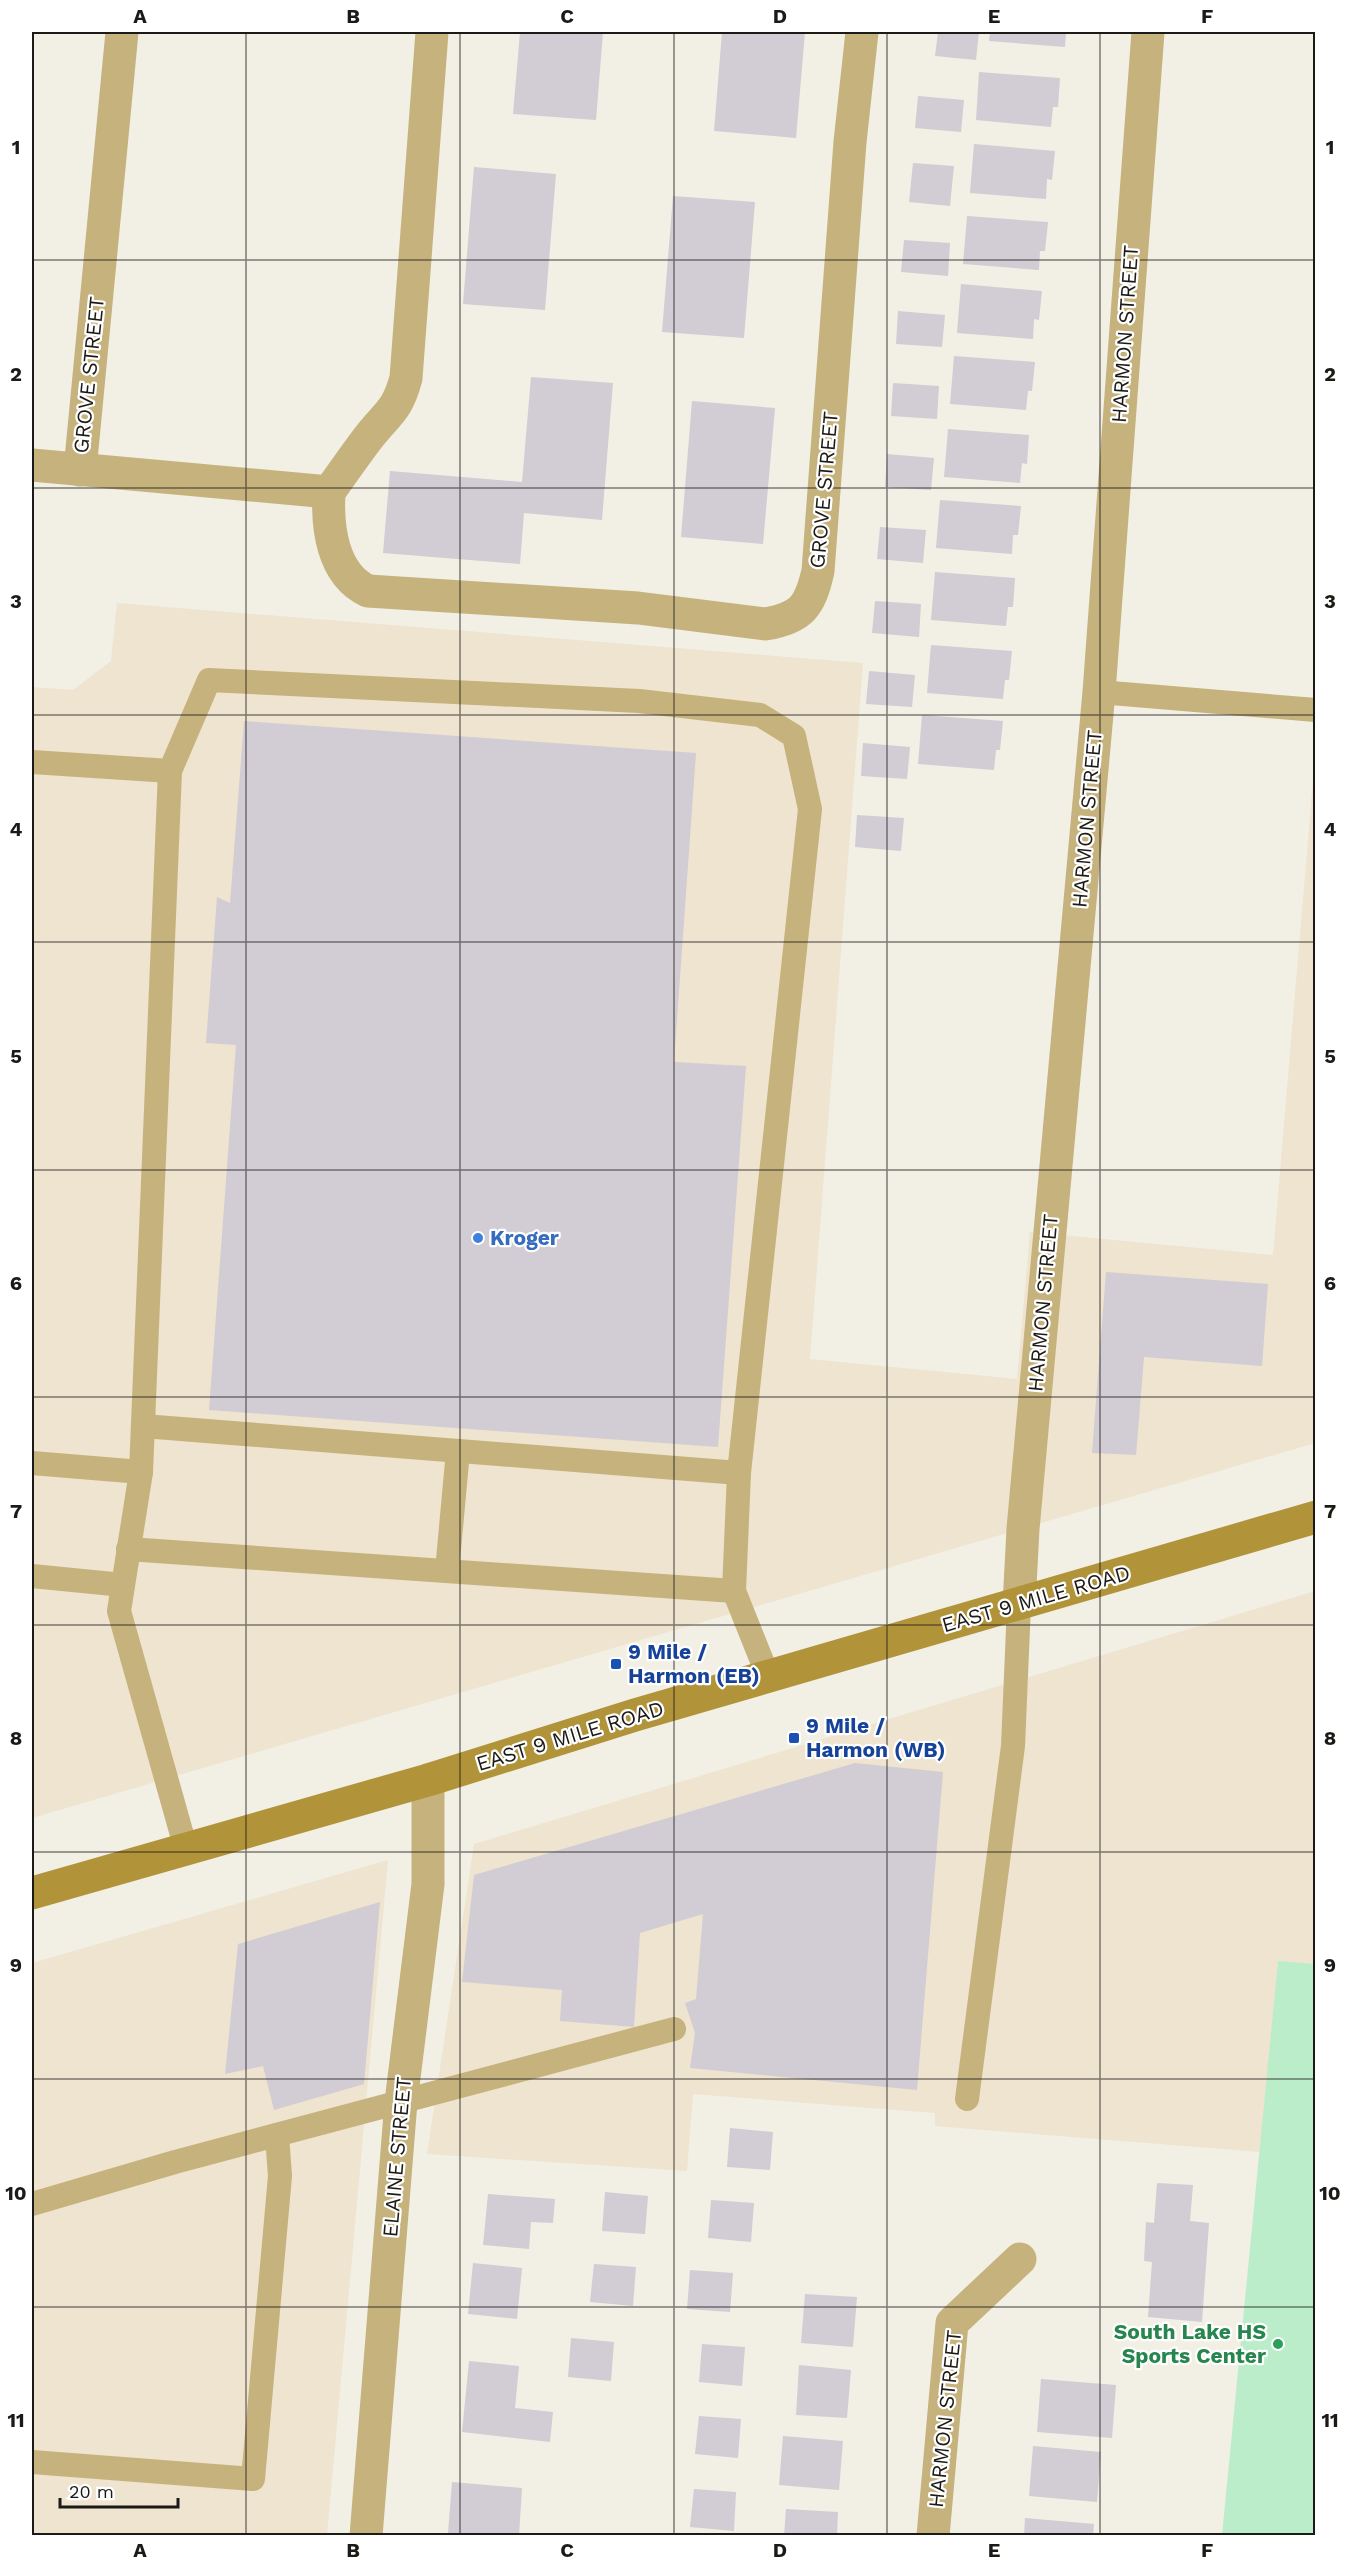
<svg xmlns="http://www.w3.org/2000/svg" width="1347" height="2567" font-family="'Work Sans',sans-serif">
	<rect width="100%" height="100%" fill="#f2efe4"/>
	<!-- commercial -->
	<g fill="#eee4cf">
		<path d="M 117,603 L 863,663 L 810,1359 L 1017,1379 L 1030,1232 L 1273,1255 L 1315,757 L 1315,1443 L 32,1818 L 32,687 L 73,690 L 111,661 Z"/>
		<path d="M 1315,1591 L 1315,1964 L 1278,1962 L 1260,2152 L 935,2126 L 935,2113 L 693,2094 L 687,2171 L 427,2154 L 474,1844 Z"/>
		<path d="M 388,1860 L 327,2535 L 32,2536 L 32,1963 Z"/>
	</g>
	<!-- pitch -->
	<path fill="#bcedca" d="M 1278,1961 L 1315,1964 L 1315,2535 L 1222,2535 Z"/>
	<!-- building -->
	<g fill="#d2ccd5">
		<path d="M 520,32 L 603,32 L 596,120 L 513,114 Z"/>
		<path d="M 722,32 L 805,32 L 796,138 L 714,131 Z"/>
		<path d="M 938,32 L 979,32 L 976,60 L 935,56 Z"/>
		<path d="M 990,32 L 1066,32 L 1065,47 L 989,41 Z"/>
		<path d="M 979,72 L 1060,78 L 1058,107 L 1053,107 L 1051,127 L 976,120 Z"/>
		<path d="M 918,96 L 964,100 L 961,132 L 915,128 Z"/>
		<path d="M 974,144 L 1055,151 L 1052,180 L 1047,179 L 1046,199 L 970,193 Z"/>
		<path d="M 913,163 L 954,166 L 950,206 L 909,202 Z"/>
		<path d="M 474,167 L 556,174 L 545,310 L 463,304 Z"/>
		<path d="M 673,196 L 755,202 L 744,338 L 662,332 Z"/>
		<path d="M 967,216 L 1048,222 L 1045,251 L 1040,251 L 1039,270 L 963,264 Z"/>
		<path d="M 904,240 L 950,243 L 948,276 L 901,272 Z"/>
		<path d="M 961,284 L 1042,291 L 1039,320 L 1034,319 L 1033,339 L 957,333 Z"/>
		<path d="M 898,311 L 945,315 L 942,347 L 896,344 Z"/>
		<path d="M 954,356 L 1035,362 L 1032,391 L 1028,391 L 1026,410 L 950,404 Z"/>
		<path d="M 531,377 L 613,383 L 602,520 L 524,513 L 520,564 L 383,553 L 390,471 L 522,482 Z"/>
		<path d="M 893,383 L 939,386 L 937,419 L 891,416 Z"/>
		<path d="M 692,401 L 775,408 L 763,544 L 681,537 Z"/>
		<path d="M 948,429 L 1029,435 L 1027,464 L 1022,463 L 1020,483 L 944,477 Z"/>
		<path d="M 887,454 L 934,458 L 931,490 L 885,487 Z"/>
		<path d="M 940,500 L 1021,506 L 1018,535 L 1013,535 L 1012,554 L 936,548 Z"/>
		<path d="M 880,527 L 926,530 L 923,563 L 877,559 Z"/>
		<path d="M 935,572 L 1015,578 L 1013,607 L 1008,607 L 1006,626 L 931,620 Z"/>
		<path d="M 875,601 L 921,604 L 919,637 L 872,633 Z"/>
		<path d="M 931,645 L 1012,651 L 1009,680 L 1005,680 L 1003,699 L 927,693 Z"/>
		<path d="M 869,671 L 915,675 L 912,707 L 866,704 Z"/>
		<path d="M 922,715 L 1003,721 L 1000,750 L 996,750 L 994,770 L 918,764 Z"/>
		<path d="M 244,721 L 696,753 L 674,1062 L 746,1066 L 718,1447 L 209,1410 L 236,1045 L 206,1043 L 217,897 L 230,903 Z"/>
		<path d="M 863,743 L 910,747 L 907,779 L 861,776 Z"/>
		<path d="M 857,815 L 904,818 L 901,851 L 855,847 Z"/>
		<path d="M 1106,1272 L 1268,1284 L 1262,1366 L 1144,1357 L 1136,1455 L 1092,1453 Z"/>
		<path d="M 855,1763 L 943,1772 L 917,2090 L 690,2068 L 695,2033 L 685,2003 L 696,1999 L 703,1914 L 640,1933 L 634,2027 L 560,2021 L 562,1990 L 462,1982 L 474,1875 Z"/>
		<path d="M 380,1902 L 364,2084 L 274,2110 L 263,2066 L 225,2074 L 238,1944 Z"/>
		<path d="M 730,2128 L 773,2132 L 770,2170 L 727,2167 Z"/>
		<path d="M 1157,2183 L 1193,2185 L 1190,2221 L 1209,2223 L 1202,2322 L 1148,2317 L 1152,2262 L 1144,2261 L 1146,2222 L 1154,2223 Z"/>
		<path d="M 605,2192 L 648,2196 L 645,2234 L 602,2231 Z"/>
		<path d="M 488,2194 L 555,2199 L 553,2223 L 531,2222 L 529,2249 L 483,2245 Z"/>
		<path d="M 711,2200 L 754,2203 L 751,2242 L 708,2238 Z"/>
		<path d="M 473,2263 L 522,2268 L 517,2319 L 468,2314 Z"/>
		<path d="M 594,2264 L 636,2267 L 633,2306 L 590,2302 Z"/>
		<path d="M 690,2270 L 733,2273 L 730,2312 L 687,2309 Z"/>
		<path d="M 805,2294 L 857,2297 L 853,2347 L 801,2343 Z"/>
		<path d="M 571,2338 L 614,2342 L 611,2381 L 568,2377 Z"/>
		<path d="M 702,2344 L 745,2347 L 742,2386 L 699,2382 Z"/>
		<path d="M 469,2361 L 519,2366 L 515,2408 L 553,2412 L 550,2442 L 462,2432 Z"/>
		<path d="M 799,2365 L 851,2370 L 847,2418 L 796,2415 Z"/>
		<path d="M 1041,2379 L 1116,2385 L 1112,2438 L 1037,2432 Z"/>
		<path d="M 699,2416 L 741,2419 L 738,2458 L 695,2454 Z"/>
		<path d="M 783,2436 L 843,2441 L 839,2490 L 779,2485 Z"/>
		<path d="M 1033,2446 L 1101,2452 L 1097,2502 L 1029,2496 Z"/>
		<path d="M 452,2482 L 522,2488 L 519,2536 L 448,2533 Z"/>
		<path d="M 694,2489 L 736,2492 L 734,2531 L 690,2527 Z"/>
		<path d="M 786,2509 L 838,2512 L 837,2536 L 784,2536 Z"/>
		<path d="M 1025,2518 L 1094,2524 L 1093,2536 L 1024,2536 Z"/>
	</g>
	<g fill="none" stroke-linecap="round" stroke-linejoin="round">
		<!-- service -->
		<g stroke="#c6b27c" stroke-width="24">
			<path d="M 1099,692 L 1316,710"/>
			<path d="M 32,762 L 170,771 L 141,1472 L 119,1611 L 186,1849"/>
			<path d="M 170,771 L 209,680 L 639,701 L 760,715 L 794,736 L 810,809 L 739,1473 L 734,1591"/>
			<path d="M 143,1426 L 739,1473"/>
			<path d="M 32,1463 L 141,1472"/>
			<path d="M 128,1549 L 734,1591 L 768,1676"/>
			<path d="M 447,1571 L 458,1451"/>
			<path d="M 32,1576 L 123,1585"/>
			<path d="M 967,2099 L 1013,1746 L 1019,1605"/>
			<path d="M 32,2204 L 175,2162 L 674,2029"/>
			<path d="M 32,2462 L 253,2479 L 280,2176 L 277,2135"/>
		</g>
		<!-- minor -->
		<g stroke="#c6b27c" stroke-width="33">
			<path d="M 32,465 L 329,492 C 342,474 355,455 368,438 C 387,413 397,412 406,378 L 432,32"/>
			<path d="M 80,470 L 122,32"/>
			<path d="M 329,492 C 327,527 332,574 368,591 L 638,608 L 765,624 C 802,618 810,606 818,571 L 850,142 L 862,32"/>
			<path d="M 1019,1605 L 1023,1529 L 1099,692 L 1148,32"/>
			<path d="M 366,2536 L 401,2102 L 428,1884 L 428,1780"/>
			<path d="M 933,2536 L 952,2323 L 1020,2259"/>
		</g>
		<!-- secondary -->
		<path stroke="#b1933a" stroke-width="33" d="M 32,1893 L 428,1780 L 635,1715 L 1316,1517"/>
	</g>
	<!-- grid -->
	<path fill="none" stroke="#1b1a16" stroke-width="1.5" stroke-opacity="0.55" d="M 246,32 L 246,2536M 460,32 L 460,2536M 674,32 L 674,2536M 887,32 L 887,2536M 1100,32 L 1100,2536M 32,260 L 1316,260M 32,488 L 1316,488M 32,715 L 1316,715M 32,942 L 1316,942M 32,1170 L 1316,1170M 32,1397 L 1316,1397M 32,1625 L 1316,1625M 32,1852 L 1316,1852M 32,2079 L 1316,2079M 32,2307 L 1316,2307"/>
	<!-- markers -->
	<circle fill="#3f7fe0" stroke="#fff" stroke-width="2" cx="478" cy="1238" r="6"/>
	<g fill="#1a4fb4" stroke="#fff" stroke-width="2">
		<rect x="610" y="1658" width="12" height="12" rx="3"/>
		<rect x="788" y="1732" width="12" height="12" rx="3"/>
	</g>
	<circle fill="#2e9e5b" stroke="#fff" stroke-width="2" cx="1278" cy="2344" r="6"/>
	<g text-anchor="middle" stroke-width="4.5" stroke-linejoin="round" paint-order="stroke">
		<!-- street labels -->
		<g font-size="21" fill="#1b1a16" stroke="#fff">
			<text transform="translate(1125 334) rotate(-86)" y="7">HARMON STREET</text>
			<text transform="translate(89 375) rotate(-84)" y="7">GROVE STREET</text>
			<text transform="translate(824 490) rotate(-85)" y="7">GROVE STREET</text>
			<text transform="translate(1087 819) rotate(-85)" y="7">HARMON STREET</text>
			<text transform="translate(1043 1303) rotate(-85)" y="7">HARMON STREET</text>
			<text transform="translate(1036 1599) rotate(-16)" y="7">EAST 9 MILE ROAD</text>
			<text transform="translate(570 1736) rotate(-17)" y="7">EAST 9 MILE ROAD</text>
			<text transform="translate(397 2157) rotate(-85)" y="7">ELAINE STREET</text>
			<text transform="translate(945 2419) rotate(-84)" y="7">HARMON STREET</text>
		</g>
		<!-- shop labels -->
		<g font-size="21" font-weight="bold" fill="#366cbe" stroke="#fff" text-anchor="start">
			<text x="490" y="1245">Kroger</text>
		</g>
		<!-- transit labels -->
		<g font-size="21" font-weight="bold" fill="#164399" stroke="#fff" text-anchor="start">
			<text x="628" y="1659">9 Mile /<tspan x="628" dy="24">Harmon (EB)</tspan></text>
			<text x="806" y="1733">9 Mile /<tspan x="806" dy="24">Harmon (WB)</tspan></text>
		</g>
		<!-- leisure labels -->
		<g font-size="21" font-weight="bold" fill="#27864d" stroke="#fff" text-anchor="end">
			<text x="1266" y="2339">South Lake HS<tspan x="1266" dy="24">Sports Center</tspan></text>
		</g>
	</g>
	<!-- border -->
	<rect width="1347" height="2567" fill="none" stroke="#ffffff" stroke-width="66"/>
	<!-- scale -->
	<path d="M60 2498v9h118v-9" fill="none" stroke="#1b1a16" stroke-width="3"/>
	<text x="69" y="2498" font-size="18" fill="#1b1a16" stroke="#ffffff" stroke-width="4.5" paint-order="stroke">20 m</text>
	<rect x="33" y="33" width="1281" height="2501" fill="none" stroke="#1b1a16" stroke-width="2"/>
	<g font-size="20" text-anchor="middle" font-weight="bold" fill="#1b1a16">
		<text x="140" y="23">A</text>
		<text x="353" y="23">B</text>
		<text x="567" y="23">C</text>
		<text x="780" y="23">D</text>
		<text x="994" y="23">E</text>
		<text x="1207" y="23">F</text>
		<text x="16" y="154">1</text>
		<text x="1330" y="154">1</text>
		<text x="16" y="381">2</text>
		<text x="1330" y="381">2</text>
		<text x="16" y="608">3</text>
		<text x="1330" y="608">3</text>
		<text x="16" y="836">4</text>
		<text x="1330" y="836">4</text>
		<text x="16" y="1063">5</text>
		<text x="1330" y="1063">5</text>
		<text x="16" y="1290">6</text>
		<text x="1330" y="1290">6</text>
		<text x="16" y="1518">7</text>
		<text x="1330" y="1518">7</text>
		<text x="16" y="1745">8</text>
		<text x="1330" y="1745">8</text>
		<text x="16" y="1972">9</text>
		<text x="1330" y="1972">9</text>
		<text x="16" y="2200">10</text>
		<text x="1330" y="2200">10</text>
		<text x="16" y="2427">11</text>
		<text x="1330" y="2427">11</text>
		<text x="140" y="2557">A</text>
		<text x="353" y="2557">B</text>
		<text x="567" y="2557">C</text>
		<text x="780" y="2557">D</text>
		<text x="994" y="2557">E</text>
		<text x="1207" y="2557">F</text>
	</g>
</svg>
